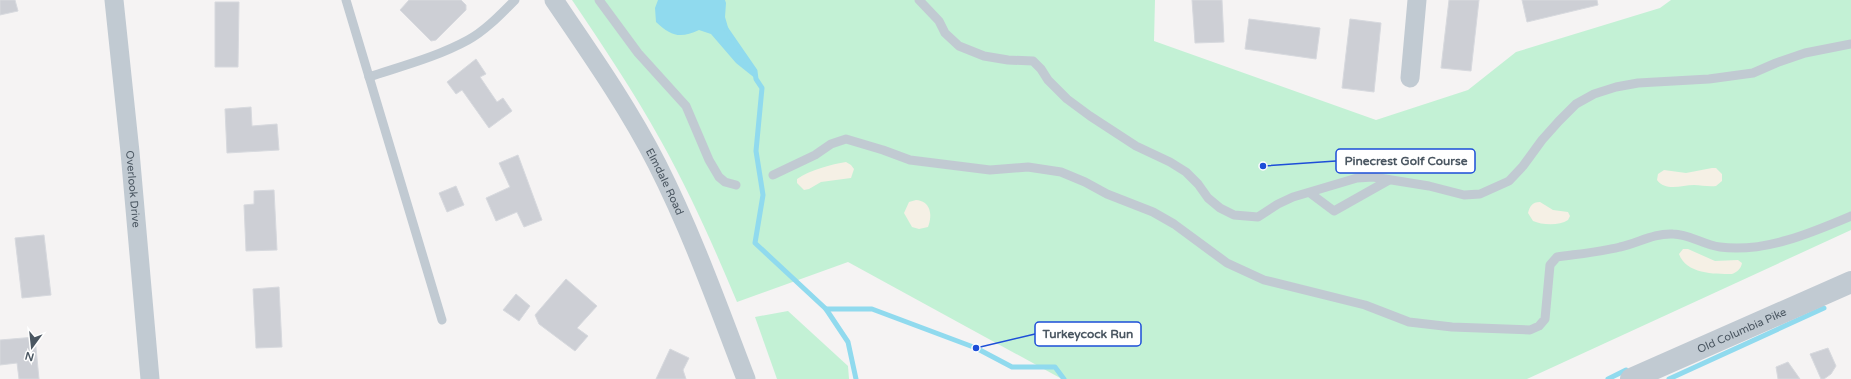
<svg xmlns="http://www.w3.org/2000/svg" width="1851" height="379" font-family="'Varela Round',sans-serif">
	<rect width="100%" height="100%" fill="#f5f3f3"/>
	<!-- green -->
	<g fill="#c3f1d5">
		<path d="M 572,0 L 1155,0 L 1154,41 L 1376,120 L 1468,90 L 1516,52 L 1660,8 L 1671,0 L 1851,0 L 1851,230 L 1527,379 L 1062,379 L 848,262 L 737,302 C 714,247 690,193 661,141 C 634,92 603,46 572,0 Z"/>
		<path d="M 788,311 L 848,366 L 849,379 L 777,379 L 755,317 Z"/>
	</g>
	<!-- sand -->
	<g fill="#f5f0e5">
		<path d="M 846,162 L 851,165 L 854,169 L 851,178 L 821,182 L 809,189 L 804,190 L 797,183 L 797,179 C 810,170 832,164 846,162 Z"/>
		<path d="M 1712,168 L 1716,168 L 1722,174 L 1722,181 L 1716,186 C 1708,187 1701,185 1694,185 C 1682,185 1666,192 1657,180 L 1658,174 L 1664,170 L 1686,173 Z"/>
		<path d="M 916,200 C 930,201 933,214 928,227 L 919,229 L 912,227 L 904,213 L 909,202 Z"/>
		<path d="M 1540,202 L 1553,210 L 1568,212 L 1570,216 L 1568,220 C 1559,226 1542,225 1533,221 L 1528,213 C 1530,206 1532,202 1540,202 Z"/>
		<path d="M 1683,249 L 1688,249 L 1715,261 L 1738,260 L 1742,263 C 1741,269 1737,272 1732,274 C 1714,274 1686,274 1679,254 Z"/>
	</g>
	<!-- water -->
	<path fill="#90daee" d="M 658,0 L 725,0 L 726,3 L 725,17 L 730,34 L 755,71 L 756,79 L 736,63 L 711,34 L 699,30 C 680,39 671,36 656,22 L 655,8 Z"/>
	<g fill="none" stroke-linecap="round" stroke-linejoin="round">
		<!-- stream -->
		<g stroke="#90daee" stroke-width="5">
			<path d="M 726,29 L 755,71 L 756,79 L 762,88 L 756,151 L 763,195 L 755,243 L 826,309 L 848,342 L 856,379"/>
			<path d="M 826,309 L 872,309 L 976,348 L 1012,367 L 1055,367 L 1064,379"/>
			<path d="M 1608,379 L 1626,370"/>
			<path d="M 1669,379 L 1824,308"/>
		</g>
	</g>
	<!-- building -->
	<g fill="#cdcfd5" stroke="#d7d9de">
		<path d="M 0,0 L 15,0 L 18,11 L 0,15 Z"/>
		<path d="M 409,0 L 461,0 L 466,5 L 466,10 L 436,40 L 431,41 L 400,10 Z"/>
		<path d="M 1192,0 L 1222,0 L 1224,42 L 1195,43 Z"/>
		<path d="M 1449,0 L 1479,0 L 1471,71 L 1441,68 Z"/>
		<path d="M 1522,0 L 1597,0 L 1598,5 L 1527,22 Z"/>
		<path d="M 215,2 L 239,2 L 238,67 L 215,67 Z"/>
		<path d="M 1249,19 L 1320,28 L 1316,59 L 1245,49 Z"/>
		<path d="M 1350,19 L 1381,23 L 1374,92 L 1342,88 Z"/>
		<path d="M 476,59 L 486,74 L 480,77 L 497,102 L 503,98 L 512,111 L 489,128 L 462,90 L 456,94 L 447,82 Z"/>
		<path d="M 251,107 L 252,126 L 277,124 L 279,150 L 227,153 L 225,109 Z"/>
		<path d="M 518,155 L 542,220 L 524,227 L 517,212 L 496,221 L 486,198 L 510,187 L 499,163 Z"/>
		<path d="M 456,186 L 464,205 L 447,212 L 439,193 Z"/>
		<path d="M 274,190 L 277,250 L 246,251 L 244,205 L 254,204 L 254,191 Z"/>
		<path d="M 44,235 L 51,295 L 22,298 L 15,238 Z"/>
		<path d="M 566,279 L 597,306 L 577,328 L 588,336 L 575,351 L 539,324 L 535,315 Z"/>
		<path d="M 279,287 L 282,347 L 256,348 L 253,289 Z"/>
		<path d="M 516,294 L 530,306 L 519,321 L 503,310 Z"/>
		<path d="M 35,337 L 39,379 L 19,379 L 17,363 L 0,365 L 0,340 Z"/>
		<path d="M 1828,348 L 1836,366 L 1831,374 L 1824,379 L 1821,379 L 1810,354 Z"/>
		<path d="M 670,349 L 689,358 L 683,370 L 686,379 L 656,379 Z"/>
		<path d="M 1788,362 L 1800,379 L 1778,379 L 1776,367 Z"/>
	</g>
	<g fill="none" stroke-linecap="round" stroke-linejoin="round">
		<!-- service -->
		<g stroke="#c1cad2" stroke-width="9">
			<path d="M 346,0 L 442,320"/>
			<path d="M 599,0 L 638,53 L 686,106 L 709,160 L 719,177 L 725,182 L 736,185"/>
			<path d="M 919,0 L 939,21 L 945,33 L 959,46 L 984,56 L 1008,60 L 1033,61 L 1041,69 L 1048,80 L 1067,99 L 1090,116 L 1136,146 L 1170,162 L 1186,172 L 1198,184 L 1208,198 L 1220,208 L 1234,215 L 1258,217 L 1278,204 L 1293,197 L 1357,178 L 1373,177 L 1429,186 L 1464,195 L 1480,194 L 1509,181 L 1523,166 L 1542,140 L 1559,121 L 1576,104 L 1594,94 L 1616,87 L 1638,83 L 1709,79 L 1753,73 L 1776,63 L 1805,53 L 1851,44"/>
			<path d="M 369,77 C 402,66 437,57 468,40 C 485,31 501,14 515,0"/>
			<path d="M 773,175 L 815,155 L 831,144 L 846,139 L 883,150 L 910,160 L 990,170 L 1028,167 L 1061,172 L 1085,182 L 1107,194 L 1153,212 L 1174,224 L 1227,263 L 1264,280 L 1365,305 L 1409,322 L 1452,327 L 1530,330 L 1539,326 L 1545,319 L 1550,265 L 1557,257 C 1578,254 1600,252 1620,247 C 1638,243 1654,233 1673,234 C 1689,234 1704,245 1720,247 C 1764,253 1811,233 1851,216"/>
			<path d="M 1310,193 L 1334,211 L 1389,180"/>
		</g>
		<!-- minor -->
		<g stroke="#c1cad2" stroke-width="19">
			<path id="s1" d="M 114,0 L 130,152 L 150,379"/>
			<path id="s2" d="M 554,0 C 590,53 628,107 657,164 C 692,233 718,306 746,379"/>
			<path d="M 1410,78 L 1417,0"/>
		</g>
		<!-- tertiary -->
		<path stroke="#c1cad2" stroke-width="22" id="s3" d="M 1631,379 L 1851,282"/>
	</g>
	<g text-anchor="middle" stroke-width="3" stroke-linejoin="round" paint-order="stroke">
		<!-- street labels -->
		<g font-size="11" fill="#4a5661" stroke="#fff">
			<text dy="4" stroke="none"><textPath href="#s2" startOffset="213">Elmdale Road</textPath></text>
			<text dy="4" stroke="none"><textPath href="#s1" startOffset="190">Overlook Drive</textPath></text>
			<text dy="4" stroke="none"><textPath href="#s3" startOffset="121">Old Columbia Pike</textPath></text>
		</g>
	</g>
	<!-- callouts -->
	<path fill="none" stroke="#1d4ed8" stroke-width="1.5" d="M1263 166L1336 161M976 348L1035 334"/>
	<g fill="#1d4ed8" stroke="#fff" stroke-width="1.5">
		<circle cx="1263" cy="166" r="4"/>
		<circle cx="976" cy="348" r="4"/>
	</g>
	<g fill="#fff" stroke="#1d4ed8" stroke-width="1.5">
		<rect x="1336" y="149" width="139" height="24" rx="4"/>
		<rect x="1035" y="322" width="106" height="24" rx="4"/>
	</g>
	<g font-size="12" text-anchor="middle" font-weight="bold" fill="#4a5661">
		<text x="1406" y="165">Pinecrest Golf Course</text>
		<text x="1088" y="338">Turkeycock Run</text>
	</g>
	<!-- north arrow -->
	<g transform="translate(32 347) rotate(195)" stroke="#ffffff" stroke-width="3" paint-order="stroke">
	<path d="M0-3L7 15L0 10L-7 15Z" fill="#4a5661"/>
	<text y="-6" font-size="11" font-weight="bold" text-anchor="middle" fill="#4a5661">N</text>
	</g>
</svg>
